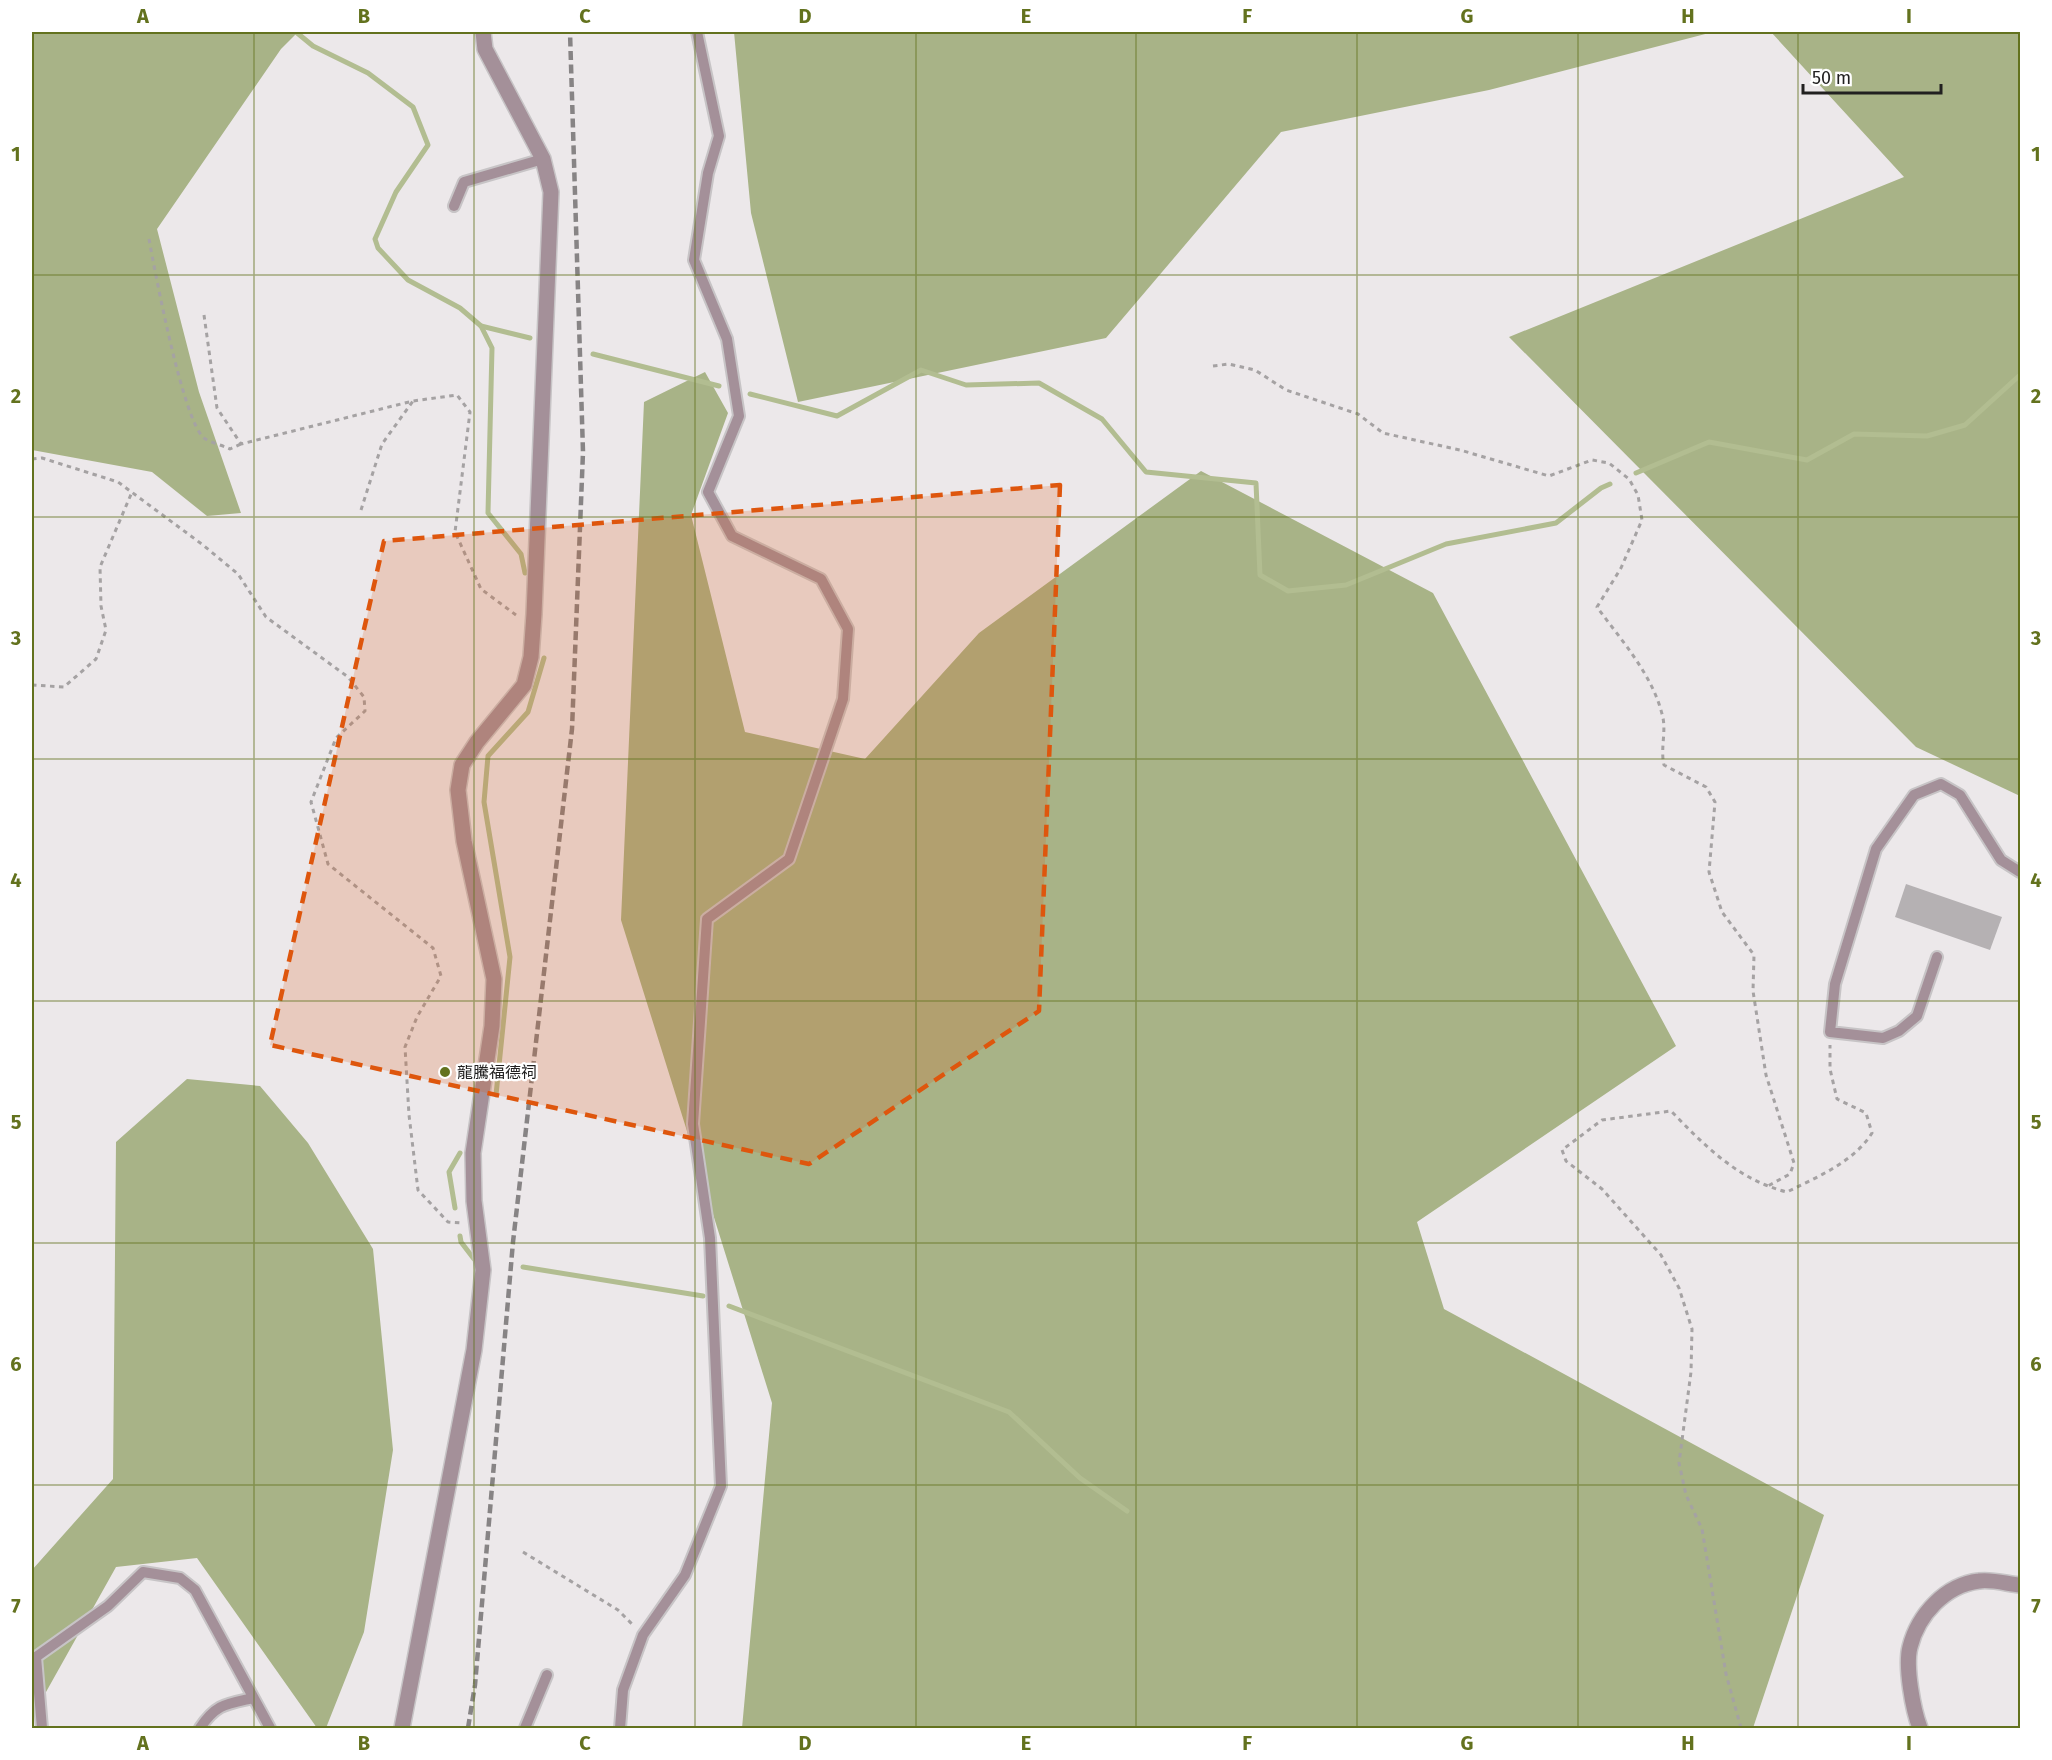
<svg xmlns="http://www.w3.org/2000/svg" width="2052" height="1760" font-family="'Fira Sans','Noto Sans TC',sans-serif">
	<rect width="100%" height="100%" fill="#ece8ea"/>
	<!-- forest -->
	<g fill="#a8b387">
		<path d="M 32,32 L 298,32 L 281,49 L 157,229 L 199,392 L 241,513 L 207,516 L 152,472 L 32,450 Z"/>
		<path d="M 734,32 L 1713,32 L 1489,90 L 1281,132 L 1106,338 L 798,402 L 751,213 Z"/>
		<path d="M 1771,32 L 2020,32 L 2020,796 L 1916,747 L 1509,337 L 1904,177 Z"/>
		<path d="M 705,372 L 728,413 L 691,515 L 745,732 L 865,759 L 979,633 L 1201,471 L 1433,593 L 1676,1046 L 1417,1222 L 1444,1309 L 1824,1515 L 1753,1728 L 742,1728 L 772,1403 L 621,920 L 644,402 Z"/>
		<path d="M 187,1079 L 260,1086 L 308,1143 L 373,1249 L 393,1450 L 364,1632 L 326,1728 L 317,1728 L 197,1558 L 116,1567 L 32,1717 L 32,1570 L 113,1479 L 116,1142 Z"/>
	</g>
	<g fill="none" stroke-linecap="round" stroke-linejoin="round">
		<!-- stream -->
		<g stroke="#b2bd91" stroke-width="5">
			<path d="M 296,32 L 313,46 L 368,73 L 413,107 L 428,145 L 396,192 L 375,239 L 378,248 L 408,280 L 460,308 L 481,326 L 492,348 L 488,513 L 521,554 L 525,573"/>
			<path d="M 481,326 L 530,338"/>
			<path d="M 593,354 L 719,386"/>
			<path d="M 750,394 L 837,416 L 921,370 L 966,385 L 1039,383 L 1102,419 L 1146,472 L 1256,483 L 1260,575 L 1288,591 L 1346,585 L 1446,544 L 1556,523 L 1601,488 L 1610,484"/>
			<path d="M 1636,473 L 1709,442 L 1807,460 L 1854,434 L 1927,436 L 1965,425 L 2020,375"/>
			<path d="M 496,1095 L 510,957 L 484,802 L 488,756 L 528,712 L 544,658"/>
			<path d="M 455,1208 L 449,1172 L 460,1153"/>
			<path d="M 460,1236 L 461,1242 L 474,1259"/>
			<path d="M 523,1267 L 703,1296"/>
			<path d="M 729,1306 L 1009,1412 L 1080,1478 L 1127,1511"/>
		</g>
	</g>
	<!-- building -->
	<path fill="#b5b1b3" d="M 1906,884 L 2002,917 L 1990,950 L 1895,917 Z"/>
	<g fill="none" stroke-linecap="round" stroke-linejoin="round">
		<defs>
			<g id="service">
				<path d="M 454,206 L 464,182 L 543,159"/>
				<path d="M 1937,957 L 1917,1016 L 1899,1031 L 1883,1038 L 1830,1032 L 1835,984 L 1876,849 L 1914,795 L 1941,784 L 1960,795 L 2001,860 L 2020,872"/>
				<path d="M 42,1728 L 36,1657 L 108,1606 L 143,1572 L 180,1578 L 195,1590 L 270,1728"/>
				<path d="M 200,1728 C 216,1704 226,1704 253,1698"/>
				<path d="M 525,1728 L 547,1675"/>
				<path d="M 620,1728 L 623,1690 L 643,1635 L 685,1575 L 721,1486 L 710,1238 L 693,1124 L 707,919 L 789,859 L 843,699 L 848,629 L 821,579 L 732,536 L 708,492 L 739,416 L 727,339 L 694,260 L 708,173 L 719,136 L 697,32"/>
			</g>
			<path id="minor" d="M 1920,1728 C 1913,1710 1905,1666 1910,1647 C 1918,1615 1945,1585 1979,1581 C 1992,1579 2008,1584 2020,1585"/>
			<path id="tertiary" d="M 402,1728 L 474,1350 L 483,1270 L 474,1201 L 473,1153 L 492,1026 L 494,979 L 464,841 L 458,790 L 462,765 L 477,742 L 524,685 L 531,657 L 534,614 L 551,192 L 543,159 L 485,49 L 483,32"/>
		</defs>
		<!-- service casing -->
		<use href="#service" stroke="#c7c4c6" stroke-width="14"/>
		<!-- minor casing -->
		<use href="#minor" stroke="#c7c4c6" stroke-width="18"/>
		<!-- tertiary casing -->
		<use href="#tertiary" stroke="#c7c4c6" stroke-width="18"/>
		<!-- path -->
		<g stroke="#a5a2a3" stroke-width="3" stroke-dasharray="4.5 4.5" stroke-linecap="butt">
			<path d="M 149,239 C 155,272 183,421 204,438 C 211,443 222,445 230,449 L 241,444"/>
			<path d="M 204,315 L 217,408 L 241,444 L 413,401 L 457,395 L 470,412 L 455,532 L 481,589 L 516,615"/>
			<path d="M 1213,366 L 1229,364 L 1255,370 L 1286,390 L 1358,414 L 1383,433 L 1460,450 L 1549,476 L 1592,460 L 1609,463 L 1629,479 L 1638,495 L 1642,520 L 1621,568 L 1597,607 C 1621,640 1652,674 1662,714 C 1667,730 1660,748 1664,765 L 1706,787 L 1715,802 L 1709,872 L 1722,912 L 1754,955 L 1753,991 L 1766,1075 L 1794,1163 L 1790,1174 L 1766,1187"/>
			<path d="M 32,459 L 42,458 L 118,482 L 203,545 L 238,574 L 266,617 L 348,677 L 364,697 L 365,711 L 336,738 L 311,802 L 328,864 L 433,948 L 441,976 L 417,1017 L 405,1047 L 409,1115 L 418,1190 L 448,1222 L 462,1223"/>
			<path d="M 361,510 L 382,444 L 413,401"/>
			<path d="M 32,685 L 64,687 L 96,659 L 106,630 L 101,606 L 100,567 L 132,492"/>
			<path d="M 523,1552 L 618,1610 L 633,1625"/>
			<path d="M 1741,1728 L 1726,1674 L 1702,1529 L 1686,1495 L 1679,1463 L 1691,1372 L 1692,1329 L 1679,1288 L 1661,1255 L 1602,1189 L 1566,1161 L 1562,1150 L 1602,1120 L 1671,1111 C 1705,1146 1738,1180 1787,1192 C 1817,1177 1854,1162 1872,1133 L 1866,1113 L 1837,1099 L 1830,1069 L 1830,1045"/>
		</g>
		<!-- service -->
		<use href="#service" stroke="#a49099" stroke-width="10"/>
		<!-- minor -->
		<use href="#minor" stroke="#a49099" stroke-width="15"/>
		<!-- tertiary -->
		<use href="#tertiary" stroke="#a49099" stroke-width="15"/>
		<!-- rail -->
		<path stroke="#878485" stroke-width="4.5" stroke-dasharray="9 4.5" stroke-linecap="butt" d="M 468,1728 L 475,1685 L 513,1242 L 572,729 L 583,452 L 570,32"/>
	</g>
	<!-- marked area -->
	<path fill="#de560d" fill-opacity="0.2" stroke="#de560d" stroke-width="4.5" stroke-dasharray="12 8" stroke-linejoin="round" d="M 1060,485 L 1039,1011 L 809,1164 L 270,1045 L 384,541 Z"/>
	<!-- grid -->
	<path fill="none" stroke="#63721e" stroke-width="1.5" stroke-opacity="0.55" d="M 254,32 L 254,1728M 474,32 L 474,1728M 695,32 L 695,1728M 916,32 L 916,1728M 1136,32 L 1136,1728M 1357,32 L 1357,1728M 1578,32 L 1578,1728M 1798,32 L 1798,1728M 32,275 L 2020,275M 32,517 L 2020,517M 32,759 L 2020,759M 32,1001 L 2020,1001M 32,1243 L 2020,1243M 32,1485 L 2020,1485"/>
	<!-- markers -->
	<circle fill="#63721e" stroke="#fff" stroke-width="2" cx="445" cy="1072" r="6"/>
	<g text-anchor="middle" stroke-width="4.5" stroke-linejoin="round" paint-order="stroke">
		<!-- poi labels -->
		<g font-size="16" fill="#212020" stroke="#fff" text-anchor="start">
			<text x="457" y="1078">龍騰福德祠</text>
		</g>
	</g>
	<!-- border -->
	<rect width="2052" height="1760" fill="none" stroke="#ffffff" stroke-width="66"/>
	<!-- scale -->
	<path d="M1803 84v9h138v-9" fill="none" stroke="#212020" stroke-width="3"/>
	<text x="1812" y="84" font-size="18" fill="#212020" stroke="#ffffff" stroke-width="4.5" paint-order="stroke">50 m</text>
	<rect x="33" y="33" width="1986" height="1694" fill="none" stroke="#63721e" stroke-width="2"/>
	<g font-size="20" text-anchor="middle" font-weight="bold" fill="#63721e">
		<text x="143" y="23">A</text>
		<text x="364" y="23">B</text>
		<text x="585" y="23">C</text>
		<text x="805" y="23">D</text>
		<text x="1026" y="23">E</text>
		<text x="1247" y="23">F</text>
		<text x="1467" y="23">G</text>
		<text x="1688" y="23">H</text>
		<text x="1909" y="23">I</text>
		<text x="16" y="161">1</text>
		<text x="2036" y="161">1</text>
		<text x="16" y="403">2</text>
		<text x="2036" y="403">2</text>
		<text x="16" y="645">3</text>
		<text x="2036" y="645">3</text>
		<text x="16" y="887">4</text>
		<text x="2036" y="887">4</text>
		<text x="16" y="1129">5</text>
		<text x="2036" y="1129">5</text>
		<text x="16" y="1371">6</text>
		<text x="2036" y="1371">6</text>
		<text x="16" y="1613">7</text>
		<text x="2036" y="1613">7</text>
		<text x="143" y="1750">A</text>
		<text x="364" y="1750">B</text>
		<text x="585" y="1750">C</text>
		<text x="805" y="1750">D</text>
		<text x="1026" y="1750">E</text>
		<text x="1247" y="1750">F</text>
		<text x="1467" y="1750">G</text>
		<text x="1688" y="1750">H</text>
		<text x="1909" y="1750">I</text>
	</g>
</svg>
